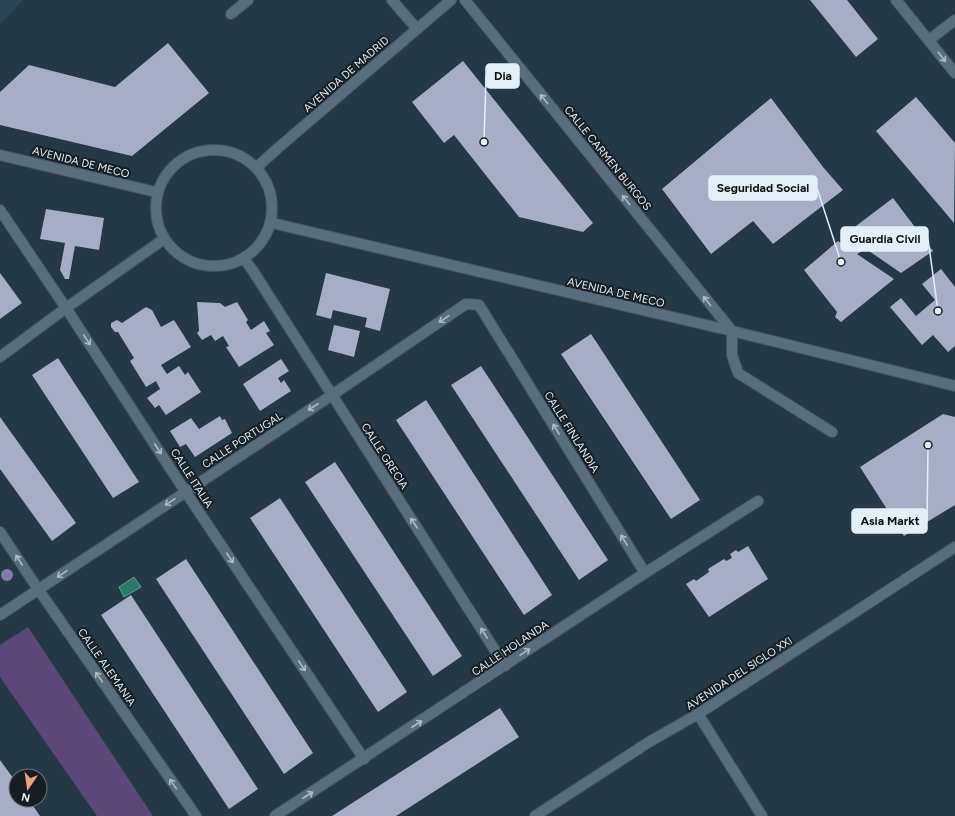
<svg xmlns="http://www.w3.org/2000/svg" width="955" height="816" font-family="Figtree,sans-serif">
	<rect width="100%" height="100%" fill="#253845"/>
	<!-- built -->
	<path fill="#2b4455" d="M 0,0 L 23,0 L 0,24 Z"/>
	<!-- green -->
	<path fill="#5c4779" d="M 28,627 L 153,816 L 97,816 L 0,677 L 0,645 Z"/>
	<!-- water -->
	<path fill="#2d7969" stroke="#649c94" d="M 134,577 L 141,587 L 124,597 L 119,587 Z"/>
	<!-- building -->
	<g fill="#a6adc4">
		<path d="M 810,0 L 847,0 L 878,39 L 856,57 Z"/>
		<path d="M 168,43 L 209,93 L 132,156 L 0,125 L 0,92 L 29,65 L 115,87 Z"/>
		<path d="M 463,61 L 593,223 L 583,232 L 519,217 L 454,135 L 444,143 L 412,102 Z"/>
		<path d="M 916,97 L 955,143 L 954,223 L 876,131 Z"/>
		<path d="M 771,98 L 823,167 L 843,190 L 773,244 L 753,221 L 711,254 L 662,189 Z"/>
		<path d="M 893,198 L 933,251 L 901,273 L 866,249 L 857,254 L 894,279 L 841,322 L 835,317 L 837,312 L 804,270 L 838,241 L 848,248 L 854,244 L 844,235 Z"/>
		<path d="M 46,209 L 104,218 L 99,250 L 75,246 L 69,279 L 65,279 L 60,270 L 65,243 L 40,239 Z"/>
		<path d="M 941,269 L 955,287 L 955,346 L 948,352 L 933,335 L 922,345 L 890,307 L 901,298 L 916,316 L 935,300 L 922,284 Z"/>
		<path d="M 0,273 L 22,303 L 0,319 Z"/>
		<path d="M 326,273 L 390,289 L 380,331 L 365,327 L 367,318 L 333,310 L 331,319 L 316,315 Z"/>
		<path d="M 197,302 L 220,303 L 225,307 L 237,302 L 248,320 L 246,322 L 251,330 L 264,321 L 270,331 L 266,333 L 274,345 L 239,367 L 226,347 L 229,346 L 223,336 L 215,341 L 211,335 L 202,340 L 197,333 L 199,331 Z"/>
		<path d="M 146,307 L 152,310 L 161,327 L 174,320 L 191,347 L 161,365 L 167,374 L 179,366 L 185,375 L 188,372 L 201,392 L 166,415 L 159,405 L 155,408 L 147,398 L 160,389 L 156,381 L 146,387 L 130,361 L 134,358 L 118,332 L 115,332 L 111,327 L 111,323 L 117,320 L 122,323 Z"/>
		<path d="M 334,325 L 360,331 L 354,357 L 328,350 Z"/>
		<path d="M 591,334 L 700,500 L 671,519 L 561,354 Z"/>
		<path d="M 58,358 L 139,482 L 113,498 L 32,375 Z"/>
		<path d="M 281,359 L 289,371 L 278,378 L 281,383 L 284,380 L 291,391 L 260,411 L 243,384 Z"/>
		<path d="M 481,366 L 608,560 L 579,580 L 451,385 Z"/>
		<path d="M 426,400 L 552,595 L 524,615 L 396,420 Z"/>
		<path d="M 943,414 L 955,417 L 955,505 L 904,536 L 860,467 Z"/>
		<path d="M 220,416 L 222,420 L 225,419 L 232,433 L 195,457 L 186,444 L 180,447 L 170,431 L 191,418 L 199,429 Z"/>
		<path d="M 0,417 L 76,523 L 52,541 L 0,469 Z"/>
		<path d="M 335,462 L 462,656 L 433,676 L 305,482 Z"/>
		<path d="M 280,498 L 407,692 L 378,712 L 250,518 Z"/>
		<path d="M 748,546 L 768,579 L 709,617 L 686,584 L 694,579 L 696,581 L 709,572 L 708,569 L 724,559 L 726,561 L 732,558 L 730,554 L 736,550 L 738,552 Z"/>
		<path d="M 186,559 L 313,753 L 284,774 L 156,579 Z"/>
		<path d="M 131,595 L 258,789 L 229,809 L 101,615 Z"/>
		<path d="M 500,708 L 519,737 L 396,816 L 332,816 Z"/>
		<path d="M 0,760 L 16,782 L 16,800 L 29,800 L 40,816 L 0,816 Z"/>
	</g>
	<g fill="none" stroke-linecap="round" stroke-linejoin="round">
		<defs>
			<path id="service" d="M 732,331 L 732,355 L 738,373 L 832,432"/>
			<g id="minor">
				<path d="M 392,0 L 417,29"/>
				<path d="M 465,0 L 732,331"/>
				<path d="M 896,0 L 955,73"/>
				<path d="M 231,14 L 248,0"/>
				<path d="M 929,40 L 955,20"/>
				<path d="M 257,167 L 278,148 L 451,0"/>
				<path d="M 0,210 L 66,308 L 185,491 L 364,759"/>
				<path d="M 245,260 L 253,271 L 505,666"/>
				<path d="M 0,357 L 66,308 L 164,239"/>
				<path d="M 0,532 L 38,589 L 196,816"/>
				<path d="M 0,615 L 332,395 L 466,304 L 479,305 L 645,573"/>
				<path d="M 698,714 L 762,816"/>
				<path d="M 275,816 L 645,573 L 758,501"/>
				<path d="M 535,816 L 649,742 L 698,714 L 955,547"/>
			</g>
			<g id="tertiary">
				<circle cx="214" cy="208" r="58"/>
				<path d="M 0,155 L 156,192"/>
				<path d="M 272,223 L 732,331 L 955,386"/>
			</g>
		</defs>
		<!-- service casing -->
		<use href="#service" stroke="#455560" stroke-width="12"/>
		<!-- minor casing -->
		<use href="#minor" stroke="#455560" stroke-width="12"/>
		<!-- tertiary casing -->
		<use href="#tertiary" stroke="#455560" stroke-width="12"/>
		<!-- service -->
		<use href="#service" stroke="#596e7c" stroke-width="10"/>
		<!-- minor -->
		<use href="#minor" stroke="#596e7c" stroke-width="10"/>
		<!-- tertiary -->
		<use href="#tertiary" stroke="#596e7c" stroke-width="10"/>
	</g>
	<!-- trees -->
	<circle fill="#827ba8" cx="7" cy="575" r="6"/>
	<!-- one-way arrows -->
	<defs><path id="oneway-shaft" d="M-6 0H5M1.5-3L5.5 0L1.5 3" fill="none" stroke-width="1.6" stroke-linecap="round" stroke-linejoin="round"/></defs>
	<g stroke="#acbbc6">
		<use href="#oneway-shaft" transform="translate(942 57) rotate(52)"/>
		<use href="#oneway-shaft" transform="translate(544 99) rotate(-129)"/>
		<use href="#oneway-shaft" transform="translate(626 200) rotate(-129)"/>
		<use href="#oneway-shaft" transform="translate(707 301) rotate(-129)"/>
		<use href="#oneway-shaft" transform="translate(444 319) rotate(146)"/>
		<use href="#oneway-shaft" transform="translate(87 340) rotate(57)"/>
		<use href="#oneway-shaft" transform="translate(313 407) rotate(147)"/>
		<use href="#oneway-shaft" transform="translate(556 429) rotate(-122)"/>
		<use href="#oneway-shaft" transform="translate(158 449) rotate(57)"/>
		<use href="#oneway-shaft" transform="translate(170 502) rotate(146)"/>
		<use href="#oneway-shaft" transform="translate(414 523) rotate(-123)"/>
		<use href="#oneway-shaft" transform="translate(624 540) rotate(-122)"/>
		<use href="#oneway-shaft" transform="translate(230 558) rotate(56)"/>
		<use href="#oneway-shaft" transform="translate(19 560) rotate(-123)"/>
		<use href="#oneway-shaft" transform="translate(62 574) rotate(146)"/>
		<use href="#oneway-shaft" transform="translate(484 633) rotate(-123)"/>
		<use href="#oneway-shaft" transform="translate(525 652) rotate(-34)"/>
		<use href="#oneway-shaft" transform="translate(302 666) rotate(56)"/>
		<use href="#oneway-shaft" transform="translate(99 677) rotate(-125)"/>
		<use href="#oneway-shaft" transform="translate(417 724) rotate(-33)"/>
		<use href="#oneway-shaft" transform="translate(173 784) rotate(-125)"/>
		<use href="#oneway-shaft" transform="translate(308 795) rotate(-33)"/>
	</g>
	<g text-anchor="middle" stroke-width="4" stroke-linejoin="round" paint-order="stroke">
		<!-- street labels -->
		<g font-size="11" fill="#e3eff7" stroke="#161e24">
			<text transform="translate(346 74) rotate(-41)" y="4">AVENIDA DE MADRID</text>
			<text transform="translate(608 158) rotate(51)" y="4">CALLE CARMEN BURGOS</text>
			<text transform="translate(81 162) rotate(14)" y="4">AVENIDA DE MECO</text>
			<text transform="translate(616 292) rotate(13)" y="4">AVENIDA DE MECO</text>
			<text transform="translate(572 432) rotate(58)" y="4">CALLE FINLANDIA</text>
			<text transform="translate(242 440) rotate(-33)" y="4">CALLE PORTUGAL</text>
			<text transform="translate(385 456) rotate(57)" y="4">CALLE GRECIA</text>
			<text transform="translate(192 478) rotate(57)" y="4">CALLE ITALIA</text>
			<text transform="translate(510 648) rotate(-34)" y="4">CALLE HOLANDA</text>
			<text transform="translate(107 667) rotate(55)" y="4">CALLE ALEMANIA</text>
			<text transform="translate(739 673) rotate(-33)" y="4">AVENIDA DEL SIGLO XXI</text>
		</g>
	</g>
	<!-- callouts -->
	<path fill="none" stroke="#e3eff7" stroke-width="1.5" d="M484 142L486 76M841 262L817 188M938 311L928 239M928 445L927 521"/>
	<g fill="#e3eff7" stroke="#161e24" stroke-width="1.5">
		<circle cx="484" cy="142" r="4"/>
		<circle cx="841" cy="262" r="4"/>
		<circle cx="938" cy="311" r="4"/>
		<circle cx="928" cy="445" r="4"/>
	</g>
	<g fill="#e3eff7" stroke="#e3eff7" stroke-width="1.5">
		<rect x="486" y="64" width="33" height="24" rx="4"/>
		<rect x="709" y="176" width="108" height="24" rx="4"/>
		<rect x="841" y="227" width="87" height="24" rx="4"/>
		<rect x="852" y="509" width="75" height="24" rx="4"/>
	</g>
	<g font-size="12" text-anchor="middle" font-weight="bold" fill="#111">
		<text x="503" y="80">Dia</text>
		<text x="763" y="192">Seguridad Social</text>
		<text x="885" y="243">Guardia Civil</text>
		<text x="890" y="525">Asia Markt</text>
	</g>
	<!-- north arrow -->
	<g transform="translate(28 788) rotate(193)"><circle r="19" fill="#161e24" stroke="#687278"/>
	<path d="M0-3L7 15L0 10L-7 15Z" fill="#f39f85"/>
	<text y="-6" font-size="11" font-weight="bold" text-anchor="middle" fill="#e3eff7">N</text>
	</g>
</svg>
